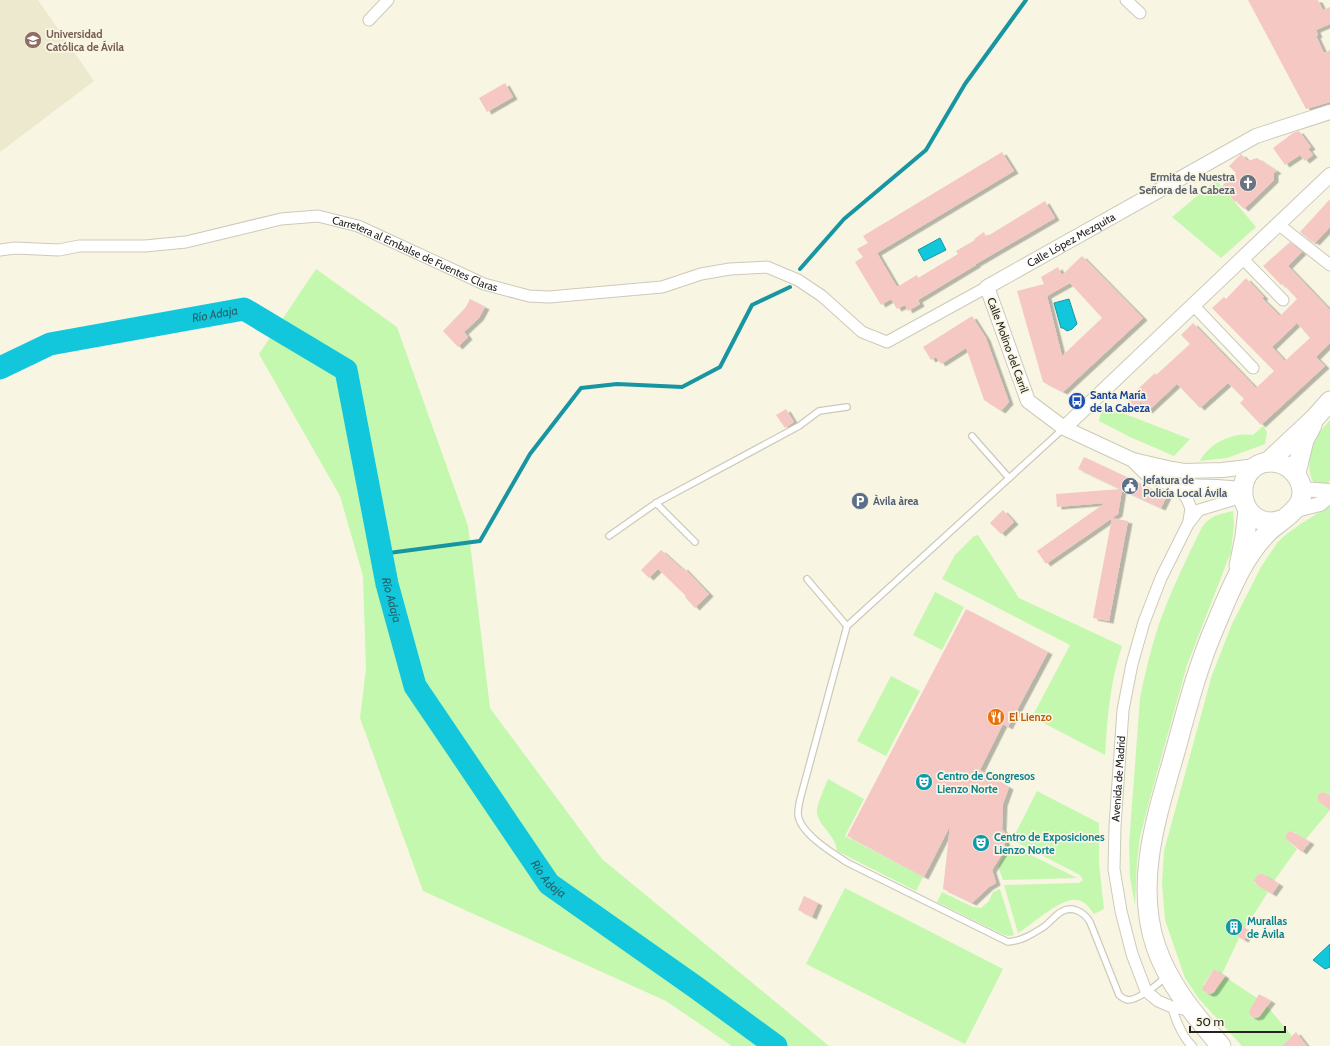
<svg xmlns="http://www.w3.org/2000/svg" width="1330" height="1046" font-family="Cabin,sans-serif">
	<defs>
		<filter id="shadow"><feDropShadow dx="4.5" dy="2.5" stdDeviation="0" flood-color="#0004"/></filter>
	</defs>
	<rect width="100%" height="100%" fill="#f8f5e3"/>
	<!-- built -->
	<path fill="#ede9cf" d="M 0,0 L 38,0 L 94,81 L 0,152 Z"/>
	<!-- green -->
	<g fill="#c4f8af">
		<path d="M 1216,180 L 1256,227 L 1221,258 L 1172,217 Z"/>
		<path d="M 316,269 L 397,327 L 468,526 L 490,708 L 602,859 L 829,1046 L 732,1046 L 666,1001 L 423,891 L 360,718 L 366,669 L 363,576 L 340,496 L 259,354 Z"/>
		<path d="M 1107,407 L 1190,439 L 1174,456 L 1130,437 L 1099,421 L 1100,416 L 1103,408 Z"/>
		<path d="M 1330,420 L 1330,481 L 1326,484 L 1316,485 C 1305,474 1310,454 1315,440 C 1318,433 1325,426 1330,420 Z"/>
		<path d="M 1263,426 L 1267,432 L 1265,444 L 1227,458 L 1200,461 C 1210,443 1232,432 1253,435 Z"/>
		<path d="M 1330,506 L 1330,795 L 1322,792 L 1320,793 L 1318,797 L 1319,802 L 1330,810 L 1306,839 L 1294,832 L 1287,833 L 1285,838 L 1297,849 L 1274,881 L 1263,874 L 1257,875 L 1254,882 L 1257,885 L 1268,892 L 1245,928 L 1232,921 L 1227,922 L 1225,929 L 1239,938 L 1222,974 L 1214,969 L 1204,984 L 1203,991 L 1208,994 L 1211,994 L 1225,977 L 1257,998 L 1249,1011 L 1251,1017 L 1256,1018 L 1259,1017 L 1267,1006 L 1292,1036 L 1282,1046 L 1242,1046 L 1199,999 L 1185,978 L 1165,920 L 1162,883 L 1164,851 L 1212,675 L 1232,624 L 1261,567 L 1277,543 L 1284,536 L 1302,523 Z"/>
		<path d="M 1233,511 L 1234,525 L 1231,552 L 1187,665 L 1150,798 L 1140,837 L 1137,861 L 1135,906 L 1130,877 L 1129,845 L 1140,698 C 1145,673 1151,648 1159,624 C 1171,591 1186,560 1201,529 C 1210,515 1217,515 1233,511 Z"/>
		<path d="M 978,535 L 1019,598 L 1122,646 C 1110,682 1107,719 1105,755 L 1032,717 L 1070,645 L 942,579 L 955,555 L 974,536 Z"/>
		<path d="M 935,592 L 964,607 L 942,650 L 913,635 Z"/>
		<path d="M 891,676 L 920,691 L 886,756 L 857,741 Z"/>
		<path d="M 828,779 L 864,799 L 845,836 L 923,877 L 916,891 L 837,851 C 836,834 815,824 817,809 C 819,799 824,789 828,779 Z"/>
		<path d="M 1037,791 L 1099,823 L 1099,864 L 1104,909 L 1094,914 C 1091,910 1088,905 1083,902 C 1066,891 1034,924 1018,933 L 1004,885 L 1079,883 L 1083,880 L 1080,875 L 1012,840 Z"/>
		<path d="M 1007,843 L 1077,878 L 1003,880 L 998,866 L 1006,851 Z"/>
		<path d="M 845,888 L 1003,969 L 965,1044 L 806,964 Z"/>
		<path d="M 1000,889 L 1014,935 L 1010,936 L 1004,935 L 937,902 L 942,892 L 973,907 L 981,908 L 989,901 L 993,892 Z"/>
	</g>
	<!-- water -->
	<g fill="#12c7dc" stroke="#1796a2">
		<path d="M 940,238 L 946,250 L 924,261 L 918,250 Z"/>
		<path d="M 1069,299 L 1077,324 L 1072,329 L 1067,331 L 1063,328 L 1061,328 L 1054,303 Z"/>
		<path d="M 1330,944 L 1330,967 L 1325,969 L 1313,960 Z"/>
	</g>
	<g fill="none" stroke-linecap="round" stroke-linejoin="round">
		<!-- stream -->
		<g stroke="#1796a2" stroke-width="4">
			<path d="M 800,269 L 844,219 L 926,150 L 965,84 L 1026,0"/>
			<path d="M 381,554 L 480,541 L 530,454 L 581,388 L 617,384 L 682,387 L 720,367 L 752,305 L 790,287"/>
		</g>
		<!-- river -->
		<path stroke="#12c7dc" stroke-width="23" id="s1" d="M 0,368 L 50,344 L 244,309 L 346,370 L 387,584 L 415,686 L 549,884 L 694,986 L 776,1046"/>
	</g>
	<!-- building -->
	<g fill="#f5c8c4" fill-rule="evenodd" filter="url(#shadow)">
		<path d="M 1248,0 L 1318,0 L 1323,10 L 1330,7 L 1330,24 L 1316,30 L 1318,35 L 1316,36 L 1324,53 L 1330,50 L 1330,102 L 1306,109 Z"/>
		<path d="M 505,83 L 513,97 L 487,112 L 479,98 Z"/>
		<path d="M 1299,131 L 1311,147 L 1308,149 L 1313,155 L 1305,161 L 1300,155 L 1285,165 L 1273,148 L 1293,133 Z"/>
		<path d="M 1002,152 L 1014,171 L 877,253 L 897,287 L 917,275 L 918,278 L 958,254 L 956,251 L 975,240 L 974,239 L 984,232 L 986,237 L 1045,201 L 1055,218 L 976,264 L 976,265 L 918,300 L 920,304 L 908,311 L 905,305 L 897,309 L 891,299 L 881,305 L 855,262 L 863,257 L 857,249 L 868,243 L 863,236 Z"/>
		<path d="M 1241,154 L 1248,161 L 1257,158 L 1277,171 L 1274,173 L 1274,180 L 1244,209 L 1236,201 L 1235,202 L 1222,186 L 1236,173 L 1229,166 Z"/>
		<path d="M 1330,199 L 1330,227 L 1315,243 L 1313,241 L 1312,242 L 1300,232 Z"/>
		<path d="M 1290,242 L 1302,252 L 1288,266 L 1330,310 L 1330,343 L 1316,357 L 1325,366 L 1261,425 L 1240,403 L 1244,399 L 1228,383 L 1200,408 L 1177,384 L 1148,411 L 1141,402 L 1135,408 L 1127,399 L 1155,373 L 1156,375 L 1190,344 L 1181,335 L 1193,323 L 1256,388 L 1274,371 L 1212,308 L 1224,297 L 1226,299 L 1246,278 L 1264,297 L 1262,298 L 1280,316 L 1297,299 L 1283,284 L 1281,285 L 1263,266 ZM 1297,323 L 1310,338 L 1285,361 L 1272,347 Z"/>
		<path d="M 1082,256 L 1143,318 L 1063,392 L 1043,382 L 1017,291 L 1044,284 L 1041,277 L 1058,267 L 1062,275 ZM 1070,283 L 1102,318 L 1062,356 L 1047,296 Z"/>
		<path d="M 470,299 L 485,307 L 479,318 L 464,332 L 468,337 L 458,347 L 443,331 L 466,307 Z"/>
		<path d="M 972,316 L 986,338 L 1009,402 L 1001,411 L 984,400 L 966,348 L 941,364 L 936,357 L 931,360 L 923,347 Z"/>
		<path d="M 786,409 L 794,422 L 785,428 L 776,415 Z"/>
		<path d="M 1084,457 L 1167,496 L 1161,508 L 1122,490 L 1118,514 L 1046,564 L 1037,551 L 1105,503 L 1057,507 L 1056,494 L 1120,489 L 1078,469 Z"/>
		<path d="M 1003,510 L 1014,522 L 1001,534 L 990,523 Z"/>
		<path d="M 1112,518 L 1128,521 L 1109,621 L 1093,618 Z"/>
		<path d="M 661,550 L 682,569 L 683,567 L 709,594 L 695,608 L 685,597 L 686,596 L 658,569 L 649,578 L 641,570 Z"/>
		<path d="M 966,609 L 1048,652 L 1008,727 L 1003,724 L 980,770 L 1009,787 L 1003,804 L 1002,829 L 1006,834 L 1004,851 L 992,870 L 996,883 L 989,887 L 972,903 L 943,889 L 950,826 L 924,877 L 847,836 Z"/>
		<path d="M 1322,792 L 1330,795 L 1330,810 L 1319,802 L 1318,799 L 1318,795 Z"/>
		<path d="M 1291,831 L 1310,842 L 1302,852 L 1285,838 L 1287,833 Z"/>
		<path d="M 1260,874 L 1263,874 L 1279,884 L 1272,894 L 1257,885 L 1254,881 L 1257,875 Z"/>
		<path d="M 804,896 L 818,903 L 812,917 L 798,910 Z"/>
		<path d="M 1232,921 L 1250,931 L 1244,940 L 1225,929 L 1227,922 Z"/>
		<path d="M 1214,969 L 1225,976 L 1214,992 L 1211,994 L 1208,994 L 1202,990 L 1203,987 Z"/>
		<path d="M 1259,994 L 1271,1001 L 1259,1017 L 1254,1018 L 1250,1016 L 1249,1011 Z"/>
		<path d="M 1296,1032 L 1307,1046 L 1282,1046 Z"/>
	</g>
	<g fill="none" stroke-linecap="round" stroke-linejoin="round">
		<defs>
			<g id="service">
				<path d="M 1064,428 L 847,626 L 802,792 C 800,799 798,807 798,814 C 799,833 834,854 848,863 L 1008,942 C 1021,941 1031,935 1042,928 C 1049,924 1054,916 1061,912 C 1072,905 1084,912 1090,922 L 1119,995 C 1122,998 1124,999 1128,1000 C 1138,1000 1159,984 1166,976"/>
				<path d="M 972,436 L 1009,478"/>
				<path d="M 656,503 L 695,542"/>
				<path d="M 609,536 L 656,503 L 799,426 L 819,411 L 847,407"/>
				<path d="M 807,579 L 847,626"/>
			</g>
			<path id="pedestrian" d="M 1172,1007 C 1176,1021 1182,1036 1192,1046"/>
			<g id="minor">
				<path d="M 1126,0 L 1140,13"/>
				<path d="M 369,20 L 388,0"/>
				<path d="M 1278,224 L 1330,265"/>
				<path id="s2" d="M 0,250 L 15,248 L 59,250 L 79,246 L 145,246 L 186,242 L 281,219 L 318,216 L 358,226 L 484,284 L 529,296 L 549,297 L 662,287 L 701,274 L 730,269 L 767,267 L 798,280 L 822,296 L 862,332 L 887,342 L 987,287"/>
				<path d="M 1242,258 L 1283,300"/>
				<path d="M 1193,305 L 1253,368"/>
				<path d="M 1175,486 L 1186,497 L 1191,508 L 1189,521"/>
				<path id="s3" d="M 1191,1010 L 1172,1007 L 1158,1001 L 1146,991 L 1132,954 L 1121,911 L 1114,869 L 1115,826 L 1123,710 L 1132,664 L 1144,622 L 1161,578 L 1188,524 L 1199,510 L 1242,497"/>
			</g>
			<g id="tertiary">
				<path d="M 1064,428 L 1330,175"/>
				<path d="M 1133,460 L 1146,473 L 1175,486 L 1217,487 L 1242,489"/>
				<path id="s4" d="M 1256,466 L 1222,470 L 1184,471 L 1172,469 L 1133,460 L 1064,428 L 1028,401 L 987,287 L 1256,136 L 1330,112"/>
				<path d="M 1302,489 L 1330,491"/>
				<path d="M 1296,510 L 1320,504 L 1330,495"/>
			</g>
			<g id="trunk">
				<path d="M 1268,462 L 1315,418 L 1330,401"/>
				<path d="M 1296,473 L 1304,440 L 1312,425"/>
				<path d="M 1239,566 L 1245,537 L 1248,510"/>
				<path d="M 1221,1046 C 1195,1015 1170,987 1156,947 C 1134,882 1157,815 1175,752 C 1187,708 1198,665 1216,624 C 1230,591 1243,557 1269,531 C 1279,522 1298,511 1301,499 C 1306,479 1288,461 1269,462 C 1234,464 1234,520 1270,522 C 1274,522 1278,521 1281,520"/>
			</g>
		</defs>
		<!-- service casing -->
		<use href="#service" stroke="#cdcab9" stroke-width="8"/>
		<!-- pedestrian casing -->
		<use href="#pedestrian" stroke="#cdcab9" stroke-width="10"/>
		<!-- minor casing -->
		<use href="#minor" stroke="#cdcab9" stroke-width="13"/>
		<!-- tertiary casing -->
		<use href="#tertiary" stroke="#cdcab9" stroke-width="16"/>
		<!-- trunk casing -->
		<use href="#trunk" stroke="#cdcab9" stroke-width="21"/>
		<!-- service -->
		<use href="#service" stroke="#fff" stroke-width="5.5"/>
		<!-- pedestrian -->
		<use href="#pedestrian" stroke="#fff" stroke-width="8"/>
		<!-- minor -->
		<use href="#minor" stroke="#fff" stroke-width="11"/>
		<!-- tertiary -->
		<use href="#tertiary" stroke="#fff" stroke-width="14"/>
		<!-- trunk -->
		<use href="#trunk" stroke="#fff" stroke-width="19"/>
	</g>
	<!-- icons -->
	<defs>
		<symbol id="university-disc" viewBox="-11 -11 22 22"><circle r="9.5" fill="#8d6e63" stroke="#f8f5e3"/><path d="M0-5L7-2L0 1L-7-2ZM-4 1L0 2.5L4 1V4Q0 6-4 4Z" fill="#fff"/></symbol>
		<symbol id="church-disc" viewBox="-11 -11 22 22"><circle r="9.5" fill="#6b7280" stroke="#f8f5e3"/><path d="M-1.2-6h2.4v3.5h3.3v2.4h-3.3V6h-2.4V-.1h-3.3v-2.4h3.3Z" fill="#fff"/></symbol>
		<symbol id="bus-disc" viewBox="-11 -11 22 22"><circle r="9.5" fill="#1a4fb4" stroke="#f8f5e3"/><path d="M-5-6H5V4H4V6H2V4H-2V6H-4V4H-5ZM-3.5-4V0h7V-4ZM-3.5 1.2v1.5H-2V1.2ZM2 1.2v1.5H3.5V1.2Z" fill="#fff"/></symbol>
		<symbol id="civic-disc" viewBox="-11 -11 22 22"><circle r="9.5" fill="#5c6f8a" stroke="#f8f5e3"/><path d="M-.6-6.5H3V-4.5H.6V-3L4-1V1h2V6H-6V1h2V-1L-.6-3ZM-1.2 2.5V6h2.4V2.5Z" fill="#fff"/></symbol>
		<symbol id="parking-disc" viewBox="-11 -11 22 22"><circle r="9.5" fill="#5c6f8a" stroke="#f8f5e3"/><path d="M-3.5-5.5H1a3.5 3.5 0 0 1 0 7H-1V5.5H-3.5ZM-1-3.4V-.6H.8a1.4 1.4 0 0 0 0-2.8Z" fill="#fff"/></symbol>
		<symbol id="restaurant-disc" viewBox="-11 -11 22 22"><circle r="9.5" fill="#e8710a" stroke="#f8f5e3"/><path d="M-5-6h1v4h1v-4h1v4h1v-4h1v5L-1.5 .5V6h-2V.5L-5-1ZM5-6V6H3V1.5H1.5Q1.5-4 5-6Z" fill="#fff"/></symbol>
		<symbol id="theatre-disc" viewBox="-11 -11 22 22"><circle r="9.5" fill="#0f9aa8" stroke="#f8f5e3"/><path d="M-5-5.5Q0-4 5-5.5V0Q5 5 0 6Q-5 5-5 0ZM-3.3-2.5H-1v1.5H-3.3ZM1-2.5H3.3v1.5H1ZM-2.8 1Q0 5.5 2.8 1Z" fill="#fff"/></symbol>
		<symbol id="building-disc" viewBox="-11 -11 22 22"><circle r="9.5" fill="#0f9aa8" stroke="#f8f5e3"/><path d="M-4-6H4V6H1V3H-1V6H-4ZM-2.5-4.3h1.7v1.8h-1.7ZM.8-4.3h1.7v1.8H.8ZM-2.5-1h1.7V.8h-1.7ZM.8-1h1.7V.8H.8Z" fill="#fff"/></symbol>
	</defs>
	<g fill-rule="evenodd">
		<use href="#university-disc" x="23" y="30" width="20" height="20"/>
		<use href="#church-disc" x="1238" y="173" width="20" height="20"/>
		<use href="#bus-disc" x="1067" y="391" width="20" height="20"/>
		<use href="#civic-disc" x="1120" y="476" width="20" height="20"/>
		<use href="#parking-disc" x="850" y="491" width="20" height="20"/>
		<use href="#restaurant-disc" x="986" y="707" width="20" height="20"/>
		<use href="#theatre-disc" x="914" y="772" width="20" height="20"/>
		<use href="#theatre-disc" x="971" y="833" width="20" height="20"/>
		<use href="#building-disc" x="1224" y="917" width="20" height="20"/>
	</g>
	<g text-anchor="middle" stroke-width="3.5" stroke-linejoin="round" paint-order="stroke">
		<!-- education labels -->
		<g font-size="11" font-weight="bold" fill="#785e54" stroke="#f8f5e3" text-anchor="start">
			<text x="46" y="38">Universidad<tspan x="46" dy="13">Católica de Ávila</tspan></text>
		</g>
		<!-- worship labels -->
		<g font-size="11" font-weight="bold" fill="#5b616d" stroke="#f8f5e3" text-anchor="end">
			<text x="1235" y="181">Ermita de Nuestra<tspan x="1235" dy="13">Señora de la Cabeza</tspan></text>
		</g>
		<!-- street labels -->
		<g font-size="11" fill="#24231c" stroke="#f8f5e3">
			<text dy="4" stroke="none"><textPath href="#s4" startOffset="463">Calle López Mezquita</textPath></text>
			<text dy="4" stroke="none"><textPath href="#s2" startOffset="426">Carretera al Embalse de Fuentes Claras</textPath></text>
			<text transform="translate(1008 345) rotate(70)" y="4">Calle Molino del Carril</text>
			<text dy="4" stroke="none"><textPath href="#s3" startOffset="267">Avenida de Madrid</textPath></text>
		</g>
		<!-- transit labels -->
		<g font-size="11" font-weight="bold" fill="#164399" stroke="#f8f5e3" text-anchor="start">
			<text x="1090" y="399">Santa María<tspan x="1090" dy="13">de la Cabeza</tspan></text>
		</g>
		<!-- service labels -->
		<g font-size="11" font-weight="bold" fill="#4e5e75" stroke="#f8f5e3" text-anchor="start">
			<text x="1143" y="484">Jefatura de<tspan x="1143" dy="13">Policía Local Ávila</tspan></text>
			<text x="873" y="505">Àvila àrea</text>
		</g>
		<!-- food labels -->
		<g font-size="11" font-weight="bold" fill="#c56008" stroke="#f8f5e3" text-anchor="start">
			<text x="1009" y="721">El Lienzo</text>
		</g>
		<!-- culture labels -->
		<g font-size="11" font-weight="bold" fill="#0d838f" stroke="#f8f5e3" text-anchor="start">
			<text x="937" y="780">Centro de Congresos<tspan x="937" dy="13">Lienzo Norte</tspan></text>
			<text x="994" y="841">Centro de Exposiciones<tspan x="994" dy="13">Lienzo Norte</tspan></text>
			<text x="1247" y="925">Murallas<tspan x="1247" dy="13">de Ávila</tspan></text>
		</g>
		<!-- water labels -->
		<g font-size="12" font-style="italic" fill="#24616a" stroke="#f8f5e3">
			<text dy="4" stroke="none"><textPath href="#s1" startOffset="223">Río Adaja</textPath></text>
			<text dy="4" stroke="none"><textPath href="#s1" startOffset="606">Río Adaja</textPath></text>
			<text dy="4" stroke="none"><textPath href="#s1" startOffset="930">Río Adaja</textPath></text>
		</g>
	</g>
	<!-- scale -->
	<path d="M1190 1026v6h95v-6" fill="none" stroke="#24231c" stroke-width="2"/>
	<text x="1196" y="1026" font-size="12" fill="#24231c" stroke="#f8f5e3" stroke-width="3" paint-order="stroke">50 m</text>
</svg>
